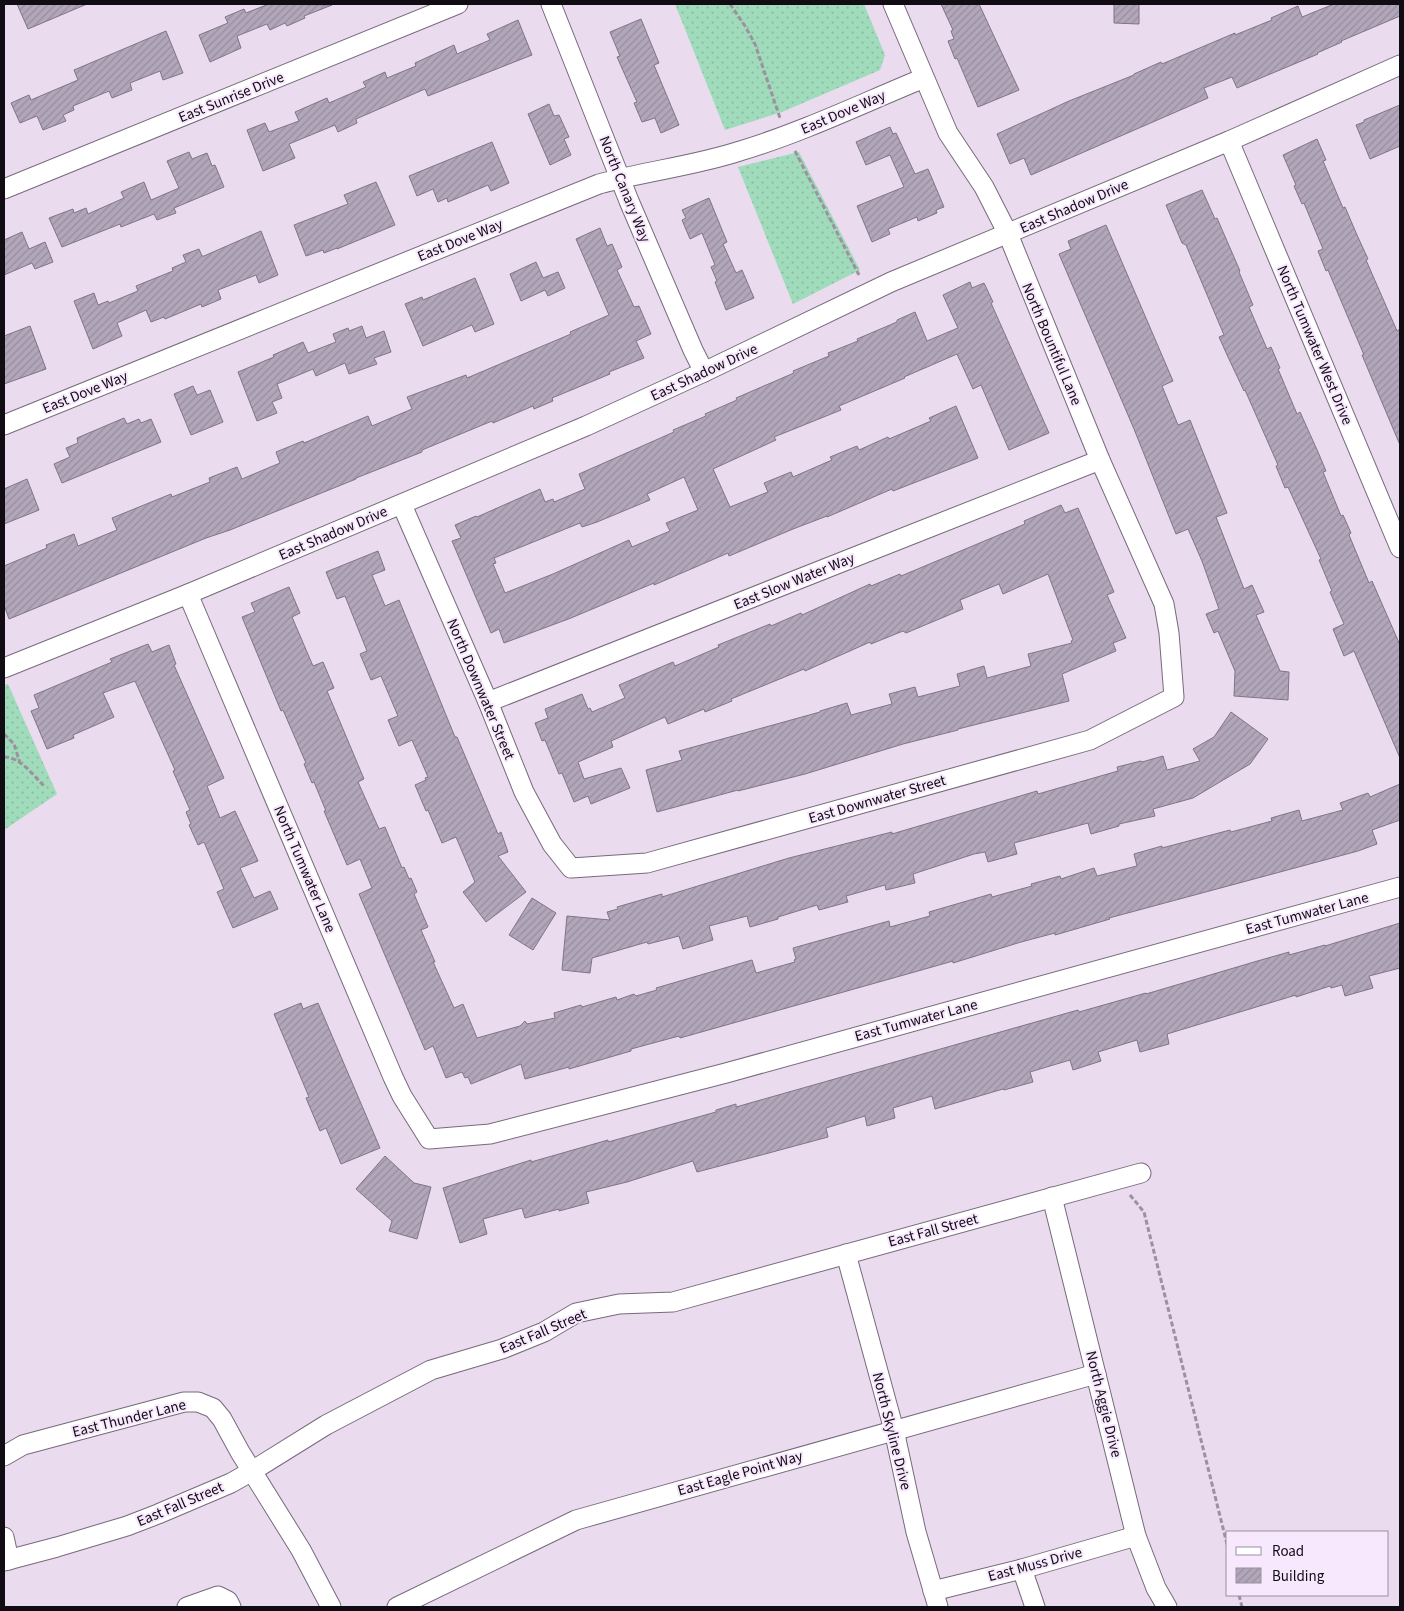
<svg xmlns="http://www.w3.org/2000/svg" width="1404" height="1611" font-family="'Source Sans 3',sans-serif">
	<defs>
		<pattern id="grass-dots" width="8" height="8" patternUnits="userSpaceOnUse" patternTransform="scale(1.25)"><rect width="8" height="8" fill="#a0dcbb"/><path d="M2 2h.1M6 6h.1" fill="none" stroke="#89bca0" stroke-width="1.8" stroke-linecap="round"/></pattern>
		<pattern id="building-hatch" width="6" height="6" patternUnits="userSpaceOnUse" patternTransform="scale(1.25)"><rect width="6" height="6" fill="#b2a6ba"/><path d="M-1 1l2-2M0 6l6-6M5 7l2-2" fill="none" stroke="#988e9f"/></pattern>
	</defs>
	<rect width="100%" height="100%" fill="#eadbef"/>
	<!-- grass -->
	<g fill="url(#grass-dots)">
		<path d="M 675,4 L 864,4 L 885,55 L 880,70 L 782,112 L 725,130 Z"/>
		<path d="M 799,152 L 860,270 L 793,304 L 738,167 Z"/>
		<path d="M 8,684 L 57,794 L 4,830 L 4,685 Z"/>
	</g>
	<!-- building -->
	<g fill="url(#building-hatch)" stroke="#807488" fill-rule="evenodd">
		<path d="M 17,4 L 87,4 L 28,29 Z"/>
		<path d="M 269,4 L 332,5 L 304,16 L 305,18 L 287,26 L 285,23 L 270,30 L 267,24 L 237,36 L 241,48 L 210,62 L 199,35 L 228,23 L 225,17 L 244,9 L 246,13 Z"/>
		<path d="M 941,4 L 979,4 L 1019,90 L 978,107 L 957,58 L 955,59 L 948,41 L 954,39 L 951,31 L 953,30 Z"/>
		<path d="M 1114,4 L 1139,4 L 1139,24 L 1114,23 Z"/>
		<path d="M 1334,4 L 1400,4 L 1400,16 L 1341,41 L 1342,42 L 1317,53 L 1318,54 L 1237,88 L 1232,77 L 1204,88 L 1208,98 L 1031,175 L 1024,158 L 1010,164 L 997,134 L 1069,101 L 1134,75 L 1134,74 L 1161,62 L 1162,64 L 1235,33 L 1235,35 L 1272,20 L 1271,18 L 1298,6 L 1302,17 Z"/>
		<path d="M 641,19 L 659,63 L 654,65 L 679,125 L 661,133 L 655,118 L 642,122 L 634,103 L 637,102 L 617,57 L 620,56 L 610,32 Z"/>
		<path d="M 518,20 L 532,55 L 428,96 L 425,89 L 356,119 L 357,123 L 338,132 L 335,125 L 289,144 L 295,158 L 263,171 L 247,130 L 265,123 L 269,132 L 299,121 L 295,112 L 327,98 L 329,103 L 366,87 L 363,82 L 385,72 L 387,78 L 416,66 L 415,63 L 454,45 L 457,54 L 490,40 L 487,34 Z"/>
		<path d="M 166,31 L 183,73 L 163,80 L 160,71 L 130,83 L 132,90 L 112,98 L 109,91 L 73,106 L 74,110 L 63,115 L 66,121 L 43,130 L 37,116 L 20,123 L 11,103 L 29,95 L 31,100 L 78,80 L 74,70 Z"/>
		<path d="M 549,104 L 554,116 L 559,115 L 569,137 L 564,139 L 571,155 L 550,165 L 528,114 Z"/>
		<path d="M 1400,105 L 1400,146 L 1370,159 L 1356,125 L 1364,122 L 1364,120 Z"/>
		<path d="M 890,127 L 893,134 L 896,133 L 915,174 L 928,169 L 944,207 L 936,210 L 937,213 L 918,221 L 917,217 L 888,229 L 890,234 L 872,242 L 857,206 L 904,187 L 890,155 L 866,165 L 856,142 Z"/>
		<path d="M 1317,139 L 1326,160 L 1323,161 L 1343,208 L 1345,207 L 1357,235 L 1368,259 L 1366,260 L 1397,331 L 1400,329 L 1400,445 L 1362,355 L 1364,355 L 1328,270 L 1326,271 L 1318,251 L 1323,249 L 1304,203 L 1302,204 L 1294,186 L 1296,185 L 1283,155 Z"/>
		<path d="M 492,142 L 509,183 L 491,191 L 488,185 L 448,202 L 447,198 L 438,202 L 433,189 L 417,196 L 409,176 Z"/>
		<path d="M 189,152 L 192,159 L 207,153 L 212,166 L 215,165 L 224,187 L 174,208 L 176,213 L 157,220 L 154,214 L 121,227 L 120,224 L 62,247 L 49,218 L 73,209 L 74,213 L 86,208 L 88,214 L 124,198 L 121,192 L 144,182 L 151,200 L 179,188 L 167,161 Z"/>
		<path d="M 376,182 L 395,225 L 337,249 L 337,248 L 324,253 L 323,250 L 306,256 L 294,225 L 348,204 L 344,195 Z"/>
		<path d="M 1202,190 L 1215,219 L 1217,218 L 1240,271 L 1239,272 L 1253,305 L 1249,307 L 1267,349 L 1271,347 L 1280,368 L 1278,369 L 1297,414 L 1300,412 L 1318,452 L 1326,471 L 1323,472 L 1341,516 L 1343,515 L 1351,533 L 1349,535 L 1369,583 L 1372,581 L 1400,645 L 1400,758 L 1354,651 L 1344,656 L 1333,629 L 1344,624 L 1330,592 L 1332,591 L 1319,560 L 1321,559 L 1288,487 L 1285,488 L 1276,466 L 1278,465 L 1245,390 L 1244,391 L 1228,357 L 1219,337 L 1224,335 L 1186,245 L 1182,243 L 1166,205 Z"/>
		<path d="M 709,198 L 727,242 L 723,244 L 736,273 L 742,270 L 754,298 L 726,310 L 715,282 L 717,281 L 711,267 L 715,265 L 702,233 L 690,239 L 682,220 L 686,218 L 682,210 Z"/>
		<path d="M 1106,225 L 1173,381 L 1162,386 L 1178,425 L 1190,420 L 1227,513 L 1216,517 L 1244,589 L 1252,585 L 1264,612 L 1256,615 L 1280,671 L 1289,672 L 1288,700 L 1234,696 L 1235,671 L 1218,631 L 1214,633 L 1206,614 L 1219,609 L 1202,561 L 1188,529 L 1176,534 L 1134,429 L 1059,254 L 1071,249 L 1068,241 Z"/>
		<path d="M 600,228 L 607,246 L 612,244 L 622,267 L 617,270 L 634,307 L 639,306 L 651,334 L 636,341 L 644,358 L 609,372 L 610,374 L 552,398 L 553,401 L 534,409 L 533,406 L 493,423 L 492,421 L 422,450 L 422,452 L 356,478 L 356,479 L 230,530 L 206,538 L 9,619 L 4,605 L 4,566 L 47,548 L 46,545 L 74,534 L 78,546 L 117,530 L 112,518 L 171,494 L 172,497 L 210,482 L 209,478 L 237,467 L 242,479 L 280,463 L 276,452 L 303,441 L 304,443 L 368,416 L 372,426 L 412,409 L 407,397 L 466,375 L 467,378 L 571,334 L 570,332 L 609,315 L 576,239 Z"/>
		<path d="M 261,231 L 278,275 L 259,283 L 256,275 L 218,290 L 221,299 L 202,307 L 201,304 L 165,319 L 164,317 L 151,322 L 146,310 L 117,323 L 122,336 L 93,349 L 74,301 L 94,293 L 98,305 L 108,301 L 109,303 L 138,291 L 136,286 L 173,271 L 172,268 L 186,262 L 183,255 L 199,249 L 202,256 L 204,256 Z"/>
		<path d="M 22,232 L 29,249 L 45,242 L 53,262 L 35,269 L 32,263 L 4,275 L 4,240 Z"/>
		<path d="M 536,262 L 543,278 L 558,272 L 565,288 L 548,296 L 545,290 L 521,301 L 510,274 Z"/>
		<path d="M 475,278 L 494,324 L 475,332 L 472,325 L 423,346 L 405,304 L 422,297 L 423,300 Z"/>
		<path d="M 970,282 L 972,288 L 984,283 L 993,302 L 991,303 L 1049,433 L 1009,450 L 981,385 L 973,389 L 957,354 L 904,377 L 905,378 L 839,406 L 841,410 L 774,437 L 776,440 L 713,469 L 730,507 L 768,492 L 764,483 L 791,472 L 793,477 L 832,460 L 830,457 L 857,446 L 859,450 L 888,437 L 889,439 L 931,421 L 929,418 L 956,406 L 978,458 L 893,491 L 892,489 L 827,517 L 827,516 L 793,529 L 729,556 L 728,553 L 654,585 L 654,583 L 571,618 L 504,643 L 499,629 L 491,633 L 452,541 L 461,538 L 455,525 L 476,516 L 477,517 L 540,489 L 545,502 L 553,499 L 554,502 L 585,489 L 579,474 L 674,432 L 673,430 L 706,416 L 705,414 L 737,400 L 736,398 L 794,373 L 793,371 L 829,356 L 828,353 L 858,341 L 857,339 L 897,322 L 897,320 L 915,312 L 927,341 L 958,328 L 943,295 ZM 684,477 L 698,510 L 666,523 L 670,531 L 632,547 L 629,540 L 553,574 L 505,593 L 493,564 L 496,563 L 494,558 L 580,523 L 582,527 L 597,522 L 650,500 L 647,494 Z"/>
		<path d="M 30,326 L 46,369 L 4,384 L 4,336 Z"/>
		<path d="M 362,326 L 366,338 L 384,331 L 391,352 L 374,358 L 377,364 L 349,374 L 345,363 L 316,376 L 313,369 L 277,384 L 282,398 L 272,402 L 277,413 L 257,421 L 238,372 L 274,357 L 273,355 L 303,342 L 308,353 L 336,342 L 333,334 L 348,328 L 349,331 Z"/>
		<path d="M 193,386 L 197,395 L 210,390 L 223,422 L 191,435 L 174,394 Z"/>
		<path d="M 124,418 L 127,424 L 139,419 L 141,423 L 151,419 L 161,442 L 62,483 L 54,464 L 70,457 L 66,448 L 78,443 L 77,438 Z"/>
		<path d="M 27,479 L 39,510 L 4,524 L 4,489 Z"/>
		<path d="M 1061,505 L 1065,513 L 1078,508 L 1114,592 L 1107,595 L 1126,638 L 1113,643 L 1116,651 L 1062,674 L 1069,701 L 958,729 L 958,730 L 903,744 L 805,774 L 738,791 L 738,790 L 657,812 L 646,770 L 682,760 L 679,751 L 820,712 L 820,711 L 847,703 L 851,715 L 892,704 L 889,694 L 915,687 L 918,697 L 960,686 L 957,674 L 984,666 L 987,678 L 1031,666 L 1028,654 L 1072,643 L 1071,641 L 1073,640 L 1048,574 L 1003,594 L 999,584 L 960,600 L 963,609 L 906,633 L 903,631 L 871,644 L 870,642 L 805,671 L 804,669 L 731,699 L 732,701 L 705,712 L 704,709 L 668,724 L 665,717 L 611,741 L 613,747 L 578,762 L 584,779 L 621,768 L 630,788 L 591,804 L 588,796 L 574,802 L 562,773 L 559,774 L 545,740 L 542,741 L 535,723 L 548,718 L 545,709 L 582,694 L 588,709 L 590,708 L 592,712 L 625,698 L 619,685 L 673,662 L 675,666 L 719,647 L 718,645 L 770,624 L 771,626 L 801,613 L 802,615 L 870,584 L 871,586 L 900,574 L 901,576 L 1025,524 L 1024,521 Z"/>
		<path d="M 378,551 L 385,570 L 372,575 L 385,606 L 399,600 L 455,737 L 457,737 L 498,834 L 501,832 L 508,852 L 498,856 L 526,892 L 486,922 L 463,892 L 475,882 L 456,837 L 442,843 L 428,810 L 426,811 L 415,785 L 426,780 L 425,778 L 428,777 L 412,740 L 399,746 L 388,720 L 398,716 L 381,676 L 371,680 L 360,654 L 367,651 L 345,596 L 337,599 L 326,572 Z"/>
		<path d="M 289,587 L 300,613 L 292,617 L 313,666 L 323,662 L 334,688 L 327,691 L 364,779 L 358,782 L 379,829 L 385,827 L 402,868 L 404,867 L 409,879 L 411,878 L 417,892 L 414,894 L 428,927 L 421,930 L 435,962 L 433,962 L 454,1008 L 463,1004 L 477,1038 L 520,1026 L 525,1021 L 527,1024 L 555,1018 L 554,1013 L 581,1005 L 582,1007 L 616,997 L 617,1000 L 634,994 L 636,996 L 657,990 L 656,988 L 752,960 L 756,973 L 795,962 L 794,960 L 796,959 L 793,948 L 889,921 L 890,927 L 930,916 L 929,912 L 991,894 L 992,897 L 1032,886 L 1031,884 L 1060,876 L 1061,879 L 1094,868 L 1097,876 L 1137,866 L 1134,854 L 1162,846 L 1162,848 L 1230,830 L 1231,832 L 1272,821 L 1271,818 L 1299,810 L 1302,821 L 1343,810 L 1340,803 L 1368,793 L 1370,797 L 1400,784 L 1400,820 L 1372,830 L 1377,844 L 1358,851 L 1109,918 L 1110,919 L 1055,935 L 1055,933 L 1021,942 L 953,963 L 953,961 L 918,971 L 680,1038 L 679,1036 L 631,1049 L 631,1051 L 569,1069 L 569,1067 L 525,1079 L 521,1064 L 471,1084 L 468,1077 L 465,1078 L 462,1072 L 446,1078 L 433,1046 L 425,1050 L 359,894 L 372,888 L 360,859 L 347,865 L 324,811 L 326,811 L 314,782 L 312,783 L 304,764 L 306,763 L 283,710 L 281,711 L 242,617 L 255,612 L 251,603 Z"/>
		<path d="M 148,644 L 152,652 L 169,645 L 176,664 L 174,665 L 224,778 L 207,786 L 220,818 L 235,811 L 258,861 L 240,868 L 254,898 L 270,891 L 278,909 L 233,928 L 217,892 L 224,889 L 204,842 L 198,845 L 189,825 L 191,824 L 186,812 L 190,810 L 173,771 L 175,770 L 135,681 L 103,693 L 114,717 L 73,735 L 74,738 L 47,749 L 31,711 L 39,708 L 34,695 L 112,662 L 110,659 Z"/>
		<path d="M 1231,712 L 1268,739 L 1250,764 L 1193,798 L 1153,809 L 1155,816 L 1119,824 L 1119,826 L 1091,834 L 1088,823 L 1014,843 L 1017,854 L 988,862 L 985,852 L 974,854 L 913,874 L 915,883 L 886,890 L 885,885 L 846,896 L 848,902 L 819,910 L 817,905 L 778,917 L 778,919 L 750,927 L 747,916 L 709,926 L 713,940 L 683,949 L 679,936 L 648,944 L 647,942 L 592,958 L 590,973 L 562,970 L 567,916 L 610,920 L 607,912 L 618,909 L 617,907 L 662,894 L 662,897 L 789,858 L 892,832 L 892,834 L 1037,791 L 1038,794 L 1118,771 L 1117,767 L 1141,761 L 1142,762 L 1163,756 L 1167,770 L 1200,761 L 1193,749 L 1214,737 Z"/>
		<path d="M 532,898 L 556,913 L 533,950 L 509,935 Z"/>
		<path d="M 1400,923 L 1400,968 L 1369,976 L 1373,988 L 1345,996 L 1342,985 L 1331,988 L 1330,986 L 1296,997 L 1296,995 L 1167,1034 L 1169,1044 L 1140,1052 L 1137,1040 L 1098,1052 L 1101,1061 L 1073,1070 L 1070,1060 L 1030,1072 L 1033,1082 L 1004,1090 L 1003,1089 L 935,1109 L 932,1096 L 893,1108 L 895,1118 L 867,1126 L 865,1116 L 826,1128 L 828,1137 L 765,1154 L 697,1172 L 693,1161 L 627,1182 L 586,1192 L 589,1203 L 559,1211 L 559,1209 L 525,1218 L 522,1208 L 483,1219 L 487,1234 L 460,1243 L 443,1188 L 531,1160 L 531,1162 L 608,1140 L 608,1142 L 716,1112 L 716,1110 L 736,1104 L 736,1107 L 1078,1010 L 1079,1012 L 1146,993 L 1146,994 L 1254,962 L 1289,952 L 1289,955 L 1325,945 L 1325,946 Z"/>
		<path d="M 301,1003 L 303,1009 L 318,1003 L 380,1148 L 341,1164 L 326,1128 L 320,1131 L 306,1098 L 309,1097 L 274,1014 Z"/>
		<path d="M 385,1156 L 414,1183 L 431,1187 L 417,1239 L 389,1231 L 392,1221 L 356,1189 Z"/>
	</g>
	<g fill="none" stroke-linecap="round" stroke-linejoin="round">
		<defs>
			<g id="street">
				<path d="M 551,4 L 629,201 L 693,350 L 704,372"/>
				<path d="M 1229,141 L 1400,548"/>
				<path d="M 4,189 L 458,4"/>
				<path d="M 4,425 L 599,184 C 646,171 694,166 740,151 C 803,132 863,103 924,78"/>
				<path d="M 402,505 L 488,702 L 524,792 L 552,844 L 571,868 L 647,863 L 1090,740 L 1174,697 L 1169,633 L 1164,604 L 1100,460 L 1008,234 L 984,187 L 948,133 L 893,4"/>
				<path d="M 188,594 L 393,1077 L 402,1096 L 429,1139 L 490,1134 L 726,1073 L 1400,887"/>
				<path d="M 4,668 L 188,594 L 586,426 L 704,372 L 891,282 L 1229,141 L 1400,65"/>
				<path d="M 488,702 L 1100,460"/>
				<path d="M 1052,1197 L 1136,1536 L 1156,1588 L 1167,1607"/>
				<path d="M 846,1254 L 894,1430 L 916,1532 L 938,1607"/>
				<path d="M 4,1456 L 23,1445 L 184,1402 L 198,1402 L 213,1408 L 222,1419 L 240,1452 L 301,1550 L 331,1607"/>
				<path d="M 4,1537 L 9,1560"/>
				<path d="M 4,1561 L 57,1547 L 127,1526 L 158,1514 L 231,1483 L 252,1471 L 326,1425 L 431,1370 L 502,1349 L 544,1332 L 576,1313 L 619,1304 L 673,1302 L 1141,1173"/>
				<path d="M 1022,1569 L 1035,1607"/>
				<path d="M 933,1591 L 1022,1569 L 1136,1536"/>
				<path d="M 187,1607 L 218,1596 L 228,1601 L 231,1607"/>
				<path d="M 397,1607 L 576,1520 L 1096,1374"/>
			</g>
		</defs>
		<!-- street casing -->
		<use href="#street" stroke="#776a7c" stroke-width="21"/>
		<!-- path -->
		<g stroke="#9d91a0" stroke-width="3" stroke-dasharray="5 2.5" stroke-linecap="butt">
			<path d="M 730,4 L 745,26 L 755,44 L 780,118"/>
			<path d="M 795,151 L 859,275"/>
			<path d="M 4,734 L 14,744 L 20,763"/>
			<path d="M 4,757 C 20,757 33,775 44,786"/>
			<path d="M 1130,1195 L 1144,1212 L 1228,1548"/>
			<path d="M 1239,1595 L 1242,1607"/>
		</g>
		<!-- street -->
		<use href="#street" stroke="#fff" stroke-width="19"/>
	</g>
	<g text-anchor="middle" stroke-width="4" stroke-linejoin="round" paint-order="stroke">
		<!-- street labels -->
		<g font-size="15" fill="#110c13" stroke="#f8e8fd">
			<text transform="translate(231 97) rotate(-22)" y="5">East Sunrise Drive</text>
			<text transform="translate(843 112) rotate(-23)" y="5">East Dove Way</text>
			<text transform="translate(625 189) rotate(68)" y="5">North Canary Way</text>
			<text transform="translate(1074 206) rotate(-23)" y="5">East Shadow Drive</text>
			<text transform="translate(460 240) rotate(-22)" y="5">East Dove Way</text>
			<text transform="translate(1052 344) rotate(67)" y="5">North Bountiful Lane</text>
			<text transform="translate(1315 345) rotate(67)" y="5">North Tumwater West Drive</text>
			<text transform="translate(704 372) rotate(-25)" y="5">East Shadow Drive</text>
			<text transform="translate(85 392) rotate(-22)" y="5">East Dove Way</text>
			<text transform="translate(333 533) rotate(-23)" y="5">East Shadow Drive</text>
			<text transform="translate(794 581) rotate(-22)" y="5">East Slow Water Way</text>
			<text transform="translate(481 689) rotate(67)" y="5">North Downwater Street</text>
			<text transform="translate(877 799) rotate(-16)" y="5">East Downwater Street</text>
			<text transform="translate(305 869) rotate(67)" y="5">North Tumwater Lane</text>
			<text transform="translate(1307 913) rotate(-15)" y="5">East Tumwater Lane</text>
			<text transform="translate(916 1020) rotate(-15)" y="5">East Tumwater Lane</text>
			<text transform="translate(933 1230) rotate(-15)" y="5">East Fall Street</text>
			<text transform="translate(543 1331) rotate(-23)" y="5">East Fall Street</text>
			<text transform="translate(1104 1404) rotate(76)" y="5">North Aggie Drive</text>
			<text transform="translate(129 1418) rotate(-14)" y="5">East Thunder Lane</text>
			<text transform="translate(892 1431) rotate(76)" y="5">North Skyline Drive</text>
			<text transform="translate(740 1473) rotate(-16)" y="5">East Eagle Point Way</text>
			<text transform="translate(180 1504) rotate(-23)" y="5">East Fall Street</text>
			<text transform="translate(1035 1564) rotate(-15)" y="5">East Muss Drive</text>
		</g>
	</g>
	<!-- border -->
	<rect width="1404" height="1611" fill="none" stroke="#110c13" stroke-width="10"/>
	<!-- legend -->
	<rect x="1226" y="1531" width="162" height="65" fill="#f8e8fd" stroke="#9c909f"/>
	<rect x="1236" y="1547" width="25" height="8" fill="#ffffff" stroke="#9c909f"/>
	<text x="1272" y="1556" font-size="15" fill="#110c13">Road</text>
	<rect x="1236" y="1568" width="25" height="15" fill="url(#building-hatch)" stroke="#9c909f"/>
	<text x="1272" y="1581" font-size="15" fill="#110c13">Building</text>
</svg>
